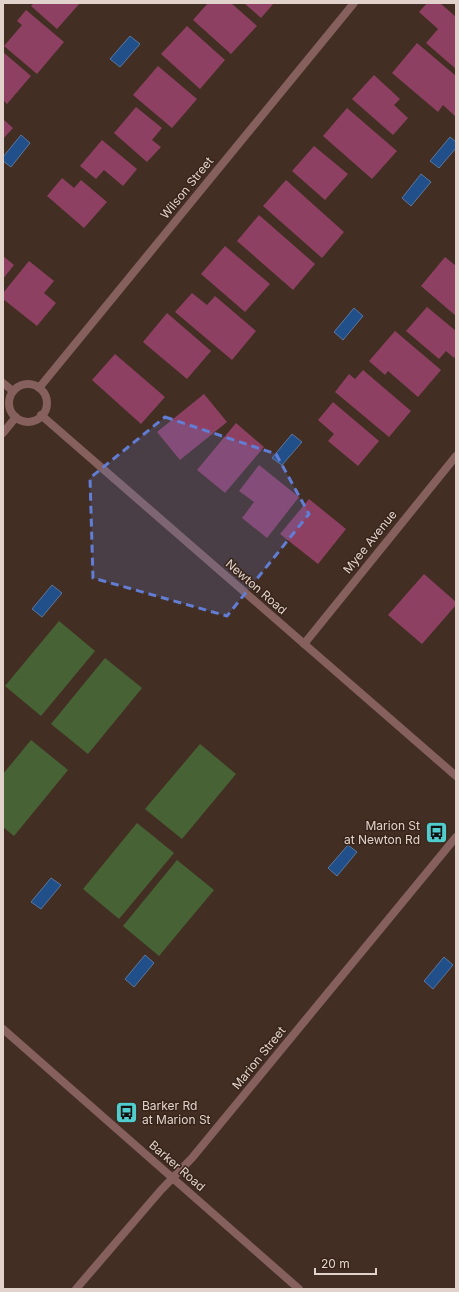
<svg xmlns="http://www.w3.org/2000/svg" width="459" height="1292" font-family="Inter,sans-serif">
	<rect width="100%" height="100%" fill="#432e23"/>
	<!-- green -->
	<g fill="#476335">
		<path d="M 59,621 L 95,651 L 41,716 L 5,686 Z"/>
		<path d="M 105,658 L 142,688 L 88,754 L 51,724 Z"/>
		<path d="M 31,740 L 68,770 L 14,836 L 3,827 L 3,774 Z"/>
		<path d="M 200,744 L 236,774 L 182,839 L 145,809 Z"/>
		<path d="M 137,823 L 174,853 L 119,919 L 83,889 Z"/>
		<path d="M 177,860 L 214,890 L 159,956 L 123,926 Z"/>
	</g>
	<!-- water -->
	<g fill="#214f8a" stroke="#5b779e">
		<path d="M 130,36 L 140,44 L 120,67 L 110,59 Z"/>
		<path d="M 21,135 L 30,143 L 11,167 L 3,161 L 3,157 Z"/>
		<path d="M 450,137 L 456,142 L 456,148 L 439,168 L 430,161 Z"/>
		<path d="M 421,174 L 431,182 L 411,206 L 402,198 Z"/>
		<path d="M 354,308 L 363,316 L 343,340 L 334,332 Z"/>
		<path d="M 292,434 L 302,442 L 282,465 L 272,458 Z"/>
		<path d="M 52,585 L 62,593 L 42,617 L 32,609 Z"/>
		<path d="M 348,845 L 357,852 L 337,876 L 328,868 Z"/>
		<path d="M 51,878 L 61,885 L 41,909 L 31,902 Z"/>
		<path d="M 145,955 L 154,963 L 134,987 L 125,979 Z"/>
		<path d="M 444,957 L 453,965 L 433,989 L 424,981 Z"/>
	</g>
	<!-- building -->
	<g fill="#8d4062">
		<path d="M 34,3 L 80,3 L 57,29 L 31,6 Z"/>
		<path d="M 208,3 L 231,3 L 257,26 L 231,54 L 193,20 Z"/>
		<path d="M 244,3 L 274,3 L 261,18 Z"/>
		<path d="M 427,3 L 440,3 L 456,17 L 456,69 L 426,43 L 438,29 L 419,12 Z"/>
		<path d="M 26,10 L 64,42 L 37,74 L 4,46 L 22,25 L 17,21 Z"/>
		<path d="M 187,26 L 225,60 L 200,89 L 161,54 Z"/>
		<path d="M 417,43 L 456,76 L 456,117 L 443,105 L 438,112 L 392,73 Z"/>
		<path d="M 3,52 L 31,76 L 7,104 L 3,100 Z"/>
		<path d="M 158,66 L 197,99 L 172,128 L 133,95 Z"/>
		<path d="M 374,75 L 400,99 L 394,105 L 408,118 L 393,135 L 352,99 Z"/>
		<path d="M 136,107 L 162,128 L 152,140 L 161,147 L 147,162 L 114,133 Z"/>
		<path d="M 347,108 L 397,151 L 372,179 L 323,136 Z"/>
		<path d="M 3,119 L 13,128 L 3,139 Z"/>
		<path d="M 102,140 L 137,169 L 123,186 L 104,170 L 96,179 L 80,166 Z"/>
		<path d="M 314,146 L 348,174 L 325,200 L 292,171 Z"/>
		<path d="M 62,178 L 74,188 L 81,180 L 107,202 L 84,228 L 47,196 Z"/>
		<path d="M 286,180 L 344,232 L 322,258 L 263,206 Z"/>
		<path d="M 259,215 L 315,264 L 293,290 L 237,241 Z"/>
		<path d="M 225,246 L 270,284 L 245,312 L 201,274 Z"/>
		<path d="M 3,256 L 14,265 L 3,279 Z"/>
		<path d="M 445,257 L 456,266 L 456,316 L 421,286 Z"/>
		<path d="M 29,261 L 54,281 L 44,293 L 56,303 L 37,326 L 3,299 L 3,293 Z"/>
		<path d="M 192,293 L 207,305 L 215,296 L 256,331 L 232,360 L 175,312 Z"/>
		<path d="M 427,307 L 456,331 L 456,355 L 454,358 L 446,351 L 439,359 L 406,331 Z"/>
		<path d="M 167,313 L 211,351 L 187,379 L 143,342 Z"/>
		<path d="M 395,331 L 441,370 L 418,397 L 388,371 L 385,375 L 369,361 Z"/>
		<path d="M 115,354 L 165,397 L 141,424 L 92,380 Z"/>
		<path d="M 363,370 L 411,411 L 389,437 L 335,392 L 349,374 L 355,379 Z"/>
		<path d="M 204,394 L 227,422 L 180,460 L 157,432 Z"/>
		<path d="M 333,402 L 379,441 L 358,466 L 328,441 L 334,434 L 318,420 Z"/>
		<path d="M 236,423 L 264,447 L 225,493 L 197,470 Z"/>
		<path d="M 259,465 L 299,497 L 267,538 L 242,518 L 254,502 L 239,491 Z"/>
		<path d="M 309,499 L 346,529 L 318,564 L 280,534 Z"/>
		<path d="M 424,574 L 456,602 L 456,605 L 422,644 L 388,615 Z"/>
	</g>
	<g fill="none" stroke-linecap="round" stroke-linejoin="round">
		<!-- minor -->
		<g stroke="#85605d" stroke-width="8">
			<path d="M 3,383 L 13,391"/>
			<circle cx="28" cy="403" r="19"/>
			<path d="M 39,388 L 354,3"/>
			<path d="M 41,415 L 456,776"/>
			<path d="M 3,433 L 16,417"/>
			<path d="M 304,644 L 456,456"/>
			<path d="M 3,1029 L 299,1289"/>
			<path d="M 76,1289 L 161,1190 L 192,1158 L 456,837"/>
		</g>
	</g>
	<!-- marked area -->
	<path fill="#627dd4" fill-opacity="0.2" stroke="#627dd4" stroke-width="3" stroke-dasharray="8 5" stroke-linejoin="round" d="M 165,417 L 276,454 L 309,514 L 227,616 L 93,578 L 90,478 Z"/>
	<!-- icons -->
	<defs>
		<symbol id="bus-square" viewBox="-11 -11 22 22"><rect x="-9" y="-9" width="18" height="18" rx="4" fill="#52cdce" stroke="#382419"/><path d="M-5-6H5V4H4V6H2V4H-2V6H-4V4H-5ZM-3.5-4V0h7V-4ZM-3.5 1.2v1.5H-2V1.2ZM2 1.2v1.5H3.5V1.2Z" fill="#111"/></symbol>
	</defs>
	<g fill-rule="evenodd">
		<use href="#bus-square" x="424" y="820" width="25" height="25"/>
		<use href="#bus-square" x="114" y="1100" width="25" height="25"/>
	</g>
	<g text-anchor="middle" stroke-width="3" stroke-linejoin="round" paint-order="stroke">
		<!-- street labels -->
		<g font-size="12" fill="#e1d3cc" stroke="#382419">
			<text transform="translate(187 188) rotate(-51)" y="4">Wilson Street</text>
			<text transform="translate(370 542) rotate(-51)" y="4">Myee Avenue</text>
			<text transform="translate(256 587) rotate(41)" y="4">Newton Road</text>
			<text transform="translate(259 1058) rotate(-51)" y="4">Marion Street</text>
			<text transform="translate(177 1166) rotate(41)" y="4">Barker Road</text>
		</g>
		<!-- poi labels -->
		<g font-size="12" fill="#e1d3cc" stroke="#382419" text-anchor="end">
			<text x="420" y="830">Marion St<tspan x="420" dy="14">at Newton Rd</tspan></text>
			<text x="142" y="1110" text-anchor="start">Barker Rd<tspan x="142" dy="14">at Marion St</tspan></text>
		</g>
	</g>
	<!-- border -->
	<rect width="459" height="1292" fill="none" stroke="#e1d3cc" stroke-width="8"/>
	<!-- scale -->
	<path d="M315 1268v6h61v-6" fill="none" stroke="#e1d3cc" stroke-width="2"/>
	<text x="321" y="1268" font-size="12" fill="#e1d3cc" stroke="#382419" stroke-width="3" paint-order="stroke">20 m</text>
</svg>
